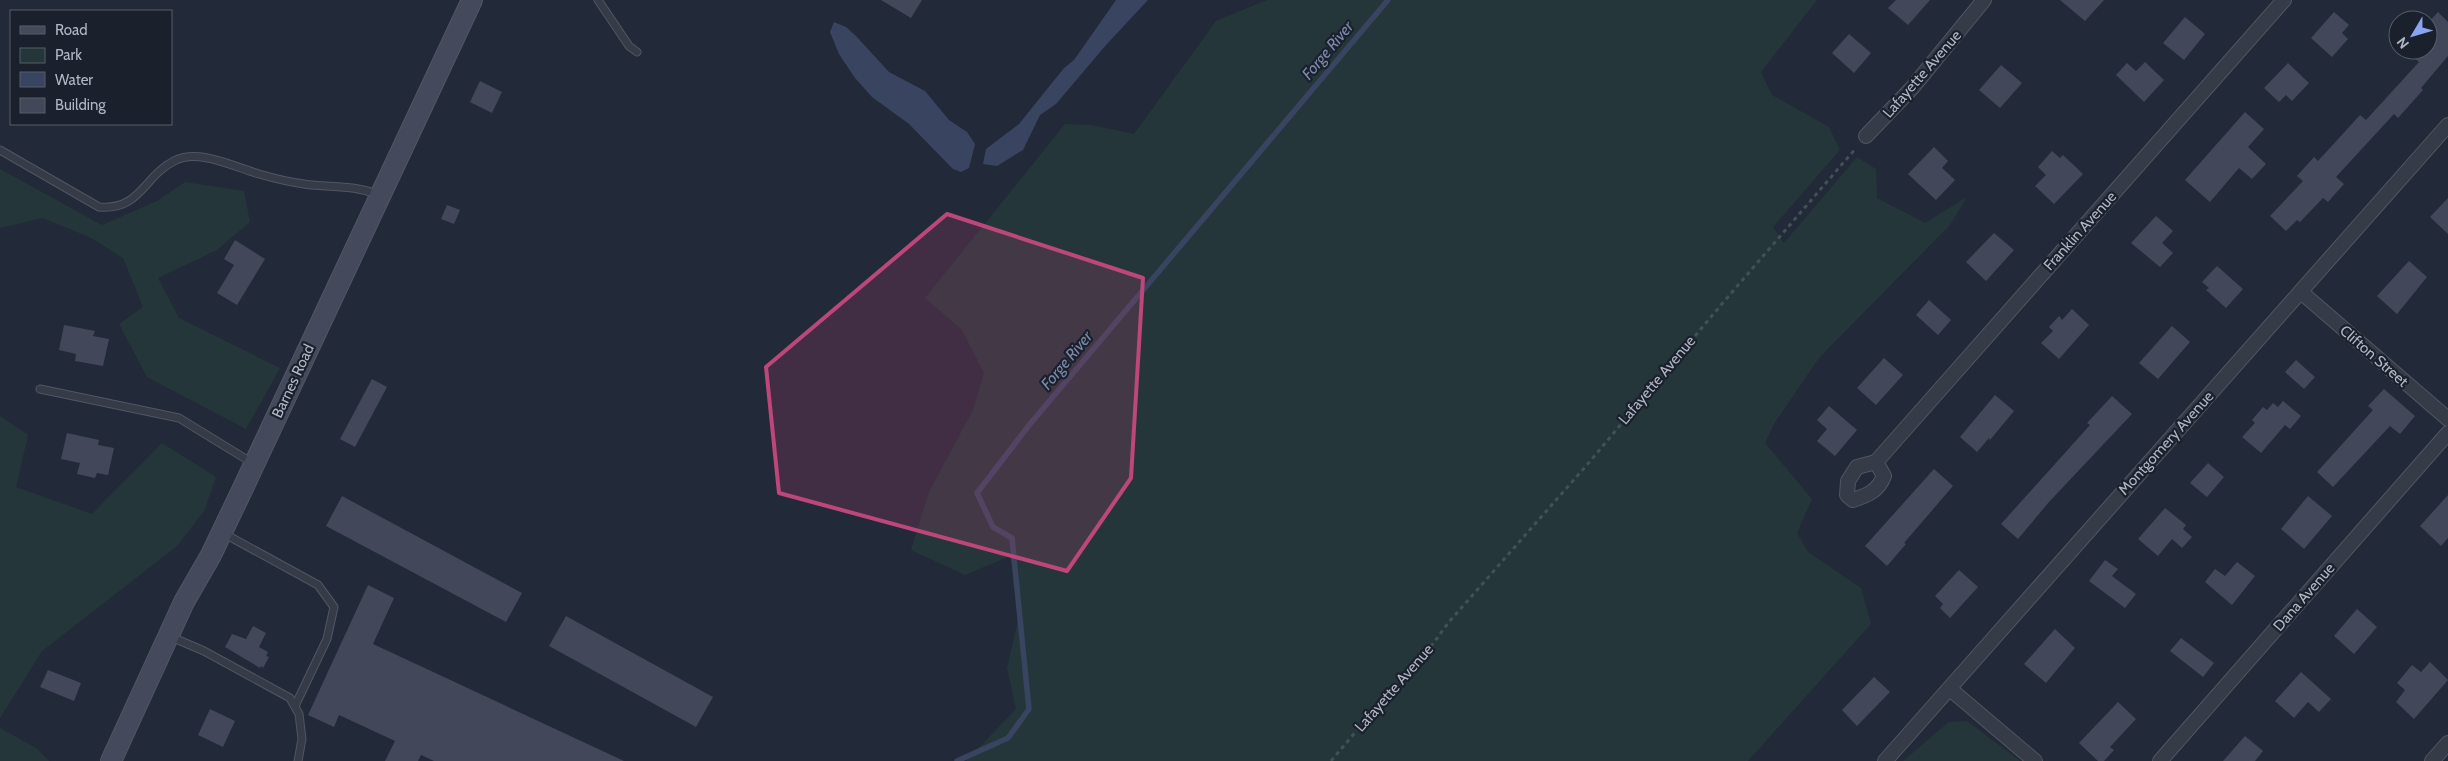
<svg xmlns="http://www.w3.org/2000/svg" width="2448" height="761" font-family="Cabin,sans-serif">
	<rect width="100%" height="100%" fill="#222938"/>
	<!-- green -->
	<g fill="#25363a">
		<path d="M 1267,0 L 1817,0 L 1761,72 L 1772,95 L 1829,127 L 1840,150 L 1773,227 L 1784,243 L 1857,157 L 1876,169 L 1877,198 L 1925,223 L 1967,197 L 1950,225 L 1819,358 L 1774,424 L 1765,443 L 1812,499 L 1797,533 L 1808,552 L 1861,588 L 1871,624 L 1748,761 L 966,761 L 1016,709 L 1007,668 L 1018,620 L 1010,556 L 965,575 L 911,550 L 929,492 L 973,410 L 984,373 L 962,330 L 925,298 L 1065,124 L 1091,125 L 1134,134 L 1216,21 Z"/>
		<path d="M 0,169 L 102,225 L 157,201 L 185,182 L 244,191 L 250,222 L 217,250 L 158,278 L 179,318 L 280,368 L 246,429 L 147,377 L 119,324 L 143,307 L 123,258 L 91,238 L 43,218 L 0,228 Z"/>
		<path d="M 0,416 L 28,435 L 16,487 L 92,514 L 162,443 L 216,477 L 204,511 L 177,546 L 42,651 L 0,718 Z"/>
		<path d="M 1967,721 L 2020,761 L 1903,761 L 1949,722 Z"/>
		<path d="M 0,728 L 36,748 L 49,761 L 0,761 Z"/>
	</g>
	<!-- water -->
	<g fill="#394460">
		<path d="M 1116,0 L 1148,0 L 1106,45 L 1056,104 L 1040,115 L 1023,150 L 997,166 L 983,164 L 986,149 L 1019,124 L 1064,68 L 1074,60 Z"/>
		<path d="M 834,22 L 846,27 L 856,36 L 889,72 L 925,91 L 949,120 L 967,132 L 975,144 L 969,168 L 961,172 L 953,169 L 909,124 L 872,97 L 855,78 L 839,54 L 830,32 Z"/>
	</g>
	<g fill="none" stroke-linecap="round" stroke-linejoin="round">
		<!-- stream -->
		<path stroke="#394460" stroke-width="5.5" d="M 957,761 L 1008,738 L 1029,709 L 1012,538 L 993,527 L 977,493 L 1030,424 L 1388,0"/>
	</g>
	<!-- building -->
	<g fill="#424859">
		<path d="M 881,0 L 922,0 L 911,18 Z"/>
		<path d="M 1896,0 L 1930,0 L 1908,25 L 1888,8 Z"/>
		<path d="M 2060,0 L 2104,0 L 2085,21 Z"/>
		<path d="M 2334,12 L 2349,25 L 2342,33 L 2348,39 L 2332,57 L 2311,38 Z"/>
		<path d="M 2438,12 L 2448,22 L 2448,56 L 2421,88 L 2423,90 L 2398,118 L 2394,114 L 2336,177 L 2344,184 L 2328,202 L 2323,198 L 2300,222 L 2297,220 L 2286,231 L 2270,216 L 2303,181 L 2297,176 L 2314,157 L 2318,161 L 2360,115 L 2366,120 L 2419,62 L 2405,50 L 2428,50 L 2428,23 Z"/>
		<path d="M 2185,17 L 2205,34 L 2184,60 L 2163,43 Z"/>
		<path d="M 1849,34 L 1871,53 L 1854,73 L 1832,53 Z"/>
		<path d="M 2145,62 L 2164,80 L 2144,102 L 2116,75 L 2127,63 L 2136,71 Z"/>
		<path d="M 2288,63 L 2309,83 L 2292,101 L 2286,95 L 2279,102 L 2264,88 Z"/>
		<path d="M 2001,65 L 2022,83 L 2000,108 L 1979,90 Z"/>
		<path d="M 480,81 L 502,92 L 492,113 L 470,102 Z"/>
		<path d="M 2245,112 L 2264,129 L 2248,147 L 2266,164 L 2252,179 L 2239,168 L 2210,202 L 2185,180 Z"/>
		<path d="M 1934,147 L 1948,161 L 1942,168 L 1955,180 L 1936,200 L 1908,174 Z"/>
		<path d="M 2052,151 L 2060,158 L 2063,155 L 2083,174 L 2054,204 L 2035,186 L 2046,175 L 2038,167 Z"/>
		<path d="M 2448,198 L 2448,234 L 2430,217 Z"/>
		<path d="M 447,205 L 460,210 L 454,224 L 441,219 Z"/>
		<path d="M 2156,216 L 2173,231 L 2162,243 L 2173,253 L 2160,267 L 2131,243 Z"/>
		<path d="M 1994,233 L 2014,250 L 1986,281 L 1966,262 Z"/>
		<path d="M 235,240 L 265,259 L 237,305 L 217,293 L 234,265 L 224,259 Z"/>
		<path d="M 2409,261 L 2427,277 L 2397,314 L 2377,296 Z"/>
		<path d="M 2217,266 L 2243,289 L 2226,308 L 2206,290 L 2209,288 L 2202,282 Z"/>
		<path d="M 1929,300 L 1951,320 L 1938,335 L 1916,315 Z"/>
		<path d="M 2072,309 L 2089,325 L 2059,359 L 2041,343 L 2053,331 L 2049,327 L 2059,316 L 2062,320 Z"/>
		<path d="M 64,325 L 95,331 L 93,336 L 109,339 L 103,366 L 75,361 L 76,354 L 59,350 Z"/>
		<path d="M 2172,326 L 2190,342 L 2158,379 L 2139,363 Z"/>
		<path d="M 1884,358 L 1903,375 L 1876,405 L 1857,388 Z"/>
		<path d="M 2296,360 L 2315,377 L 2304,389 L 2285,372 Z"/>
		<path d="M 372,379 L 387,387 L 355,447 L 340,439 Z"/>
		<path d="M 2384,389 L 2415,416 L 2400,434 L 2390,426 L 2333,487 L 2317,472 L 2373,410 L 2368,406 Z"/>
		<path d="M 1995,395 L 2014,411 L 1990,440 L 1989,438 L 1977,452 L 1960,437 Z"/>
		<path d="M 2112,396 L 2132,414 L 2049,502 L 2018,539 L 2001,524 L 2090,425 L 2087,423 Z"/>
		<path d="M 2283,401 L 2301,416 L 2290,429 L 2285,425 L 2261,453 L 2242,437 L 2255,423 L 2252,420 L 2263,407 L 2267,410 L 2273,403 L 2278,407 Z"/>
		<path d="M 1829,406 L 1857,430 L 1835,456 L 1817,441 L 1827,429 L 1817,420 Z"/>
		<path d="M 67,433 L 99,440 L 98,445 L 114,448 L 108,475 L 97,473 L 95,478 L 77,474 L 80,463 L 61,459 Z"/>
		<path d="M 2208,463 L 2224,477 L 2207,497 L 2190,483 Z"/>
		<path d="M 1934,469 L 1953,486 L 1904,543 L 1906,544 L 1887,566 L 1865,546 Z"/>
		<path d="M 2448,495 L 2448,538 L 2441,546 L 2420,526 Z"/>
		<path d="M 342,496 L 522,593 L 506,622 L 326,526 Z"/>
		<path d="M 2308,496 L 2332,516 L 2304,549 L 2281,529 Z"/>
		<path d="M 2165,508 L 2186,525 L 2183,529 L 2192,537 L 2182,548 L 2172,539 L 2158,556 L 2138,539 Z"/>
		<path d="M 2105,560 L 2118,569 L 2112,576 L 2136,594 L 2125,608 L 2089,581 Z"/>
		<path d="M 2237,562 L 2255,576 L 2232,605 L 2205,582 L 2215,569 L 2225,576 Z"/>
		<path d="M 1959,570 L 1978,587 L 1950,618 L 1940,608 L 1943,604 L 1935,596 Z"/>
		<path d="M 368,585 L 394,598 L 373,644 L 624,761 L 434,761 L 421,755 L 418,761 L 385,761 L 395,741 L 339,715 L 334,727 L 308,715 Z"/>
		<path d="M 2357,609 L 2377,627 L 2354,654 L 2334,636 Z"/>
		<path d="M 566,616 L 713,697 L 696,727 L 549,646 Z"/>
		<path d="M 253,626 L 266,633 L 259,647 L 268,652 L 266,656 L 269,657 L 263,668 L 261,666 L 260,668 L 225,647 L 232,634 L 246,639 Z"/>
		<path d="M 2055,629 L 2075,648 L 2046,683 L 2024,664 Z"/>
		<path d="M 2181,638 L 2214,663 L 2203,677 L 2170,651 Z"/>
		<path d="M 2430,662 L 2448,680 L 2414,719 L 2396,702 L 2405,690 L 2397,683 L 2412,665 L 2421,672 Z"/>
		<path d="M 48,670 L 81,683 L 74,701 L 40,687 Z"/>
		<path d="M 2301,672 L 2331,699 L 2319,712 L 2308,702 L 2294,718 L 2275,701 Z"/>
		<path d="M 1874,677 L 1890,692 L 1857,726 L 1842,710 Z"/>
		<path d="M 2118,702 L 2136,719 L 2110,747 L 2114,750 L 2104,761 L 2098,761 L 2079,743 Z"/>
		<path d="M 210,709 L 235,721 L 223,747 L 198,735 Z"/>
		<path d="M 2245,736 L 2263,751 L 2255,761 L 2223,761 Z"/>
	</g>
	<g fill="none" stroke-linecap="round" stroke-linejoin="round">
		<defs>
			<g id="lane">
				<path d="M 598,0 L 629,46 L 637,52"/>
				<path d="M 0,150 L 99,207 C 140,211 144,176 174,161 C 199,148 234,167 259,174 C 273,178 289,182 304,184 C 330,188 353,184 379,195"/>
				<path d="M 40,389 L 179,418 L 254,464"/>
				<path d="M 223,533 L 318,585 L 334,607 L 327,639 L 295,706"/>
				<path d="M 169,636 L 204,651 L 290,698 L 299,714 L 302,739 L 298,761"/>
			</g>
			<g id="street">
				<path d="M 1866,136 L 1912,88 L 1984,0"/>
				<path d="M 2301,292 L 2448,419"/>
				<path d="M 1876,462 L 1884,476 C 1878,491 1868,495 1853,500 L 1847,495 L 1848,481 L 1857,467 L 1876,462 L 2284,0"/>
				<path d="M 1950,689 L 2035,761"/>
				<path d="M 1885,761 L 2448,125"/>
				<path d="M 2160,761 L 2448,433"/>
				<path d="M 2432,761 L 2448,743"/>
			</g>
			<path id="secondary" d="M 111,761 L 184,602 L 211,555 L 244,486 L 472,0"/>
		</defs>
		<!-- lane casing -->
		<use href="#lane" stroke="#515663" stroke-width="9"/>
		<!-- street casing -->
		<use href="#street" stroke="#515663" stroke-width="16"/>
		<!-- secondary casing -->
		<use href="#secondary" stroke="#515663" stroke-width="22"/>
		<!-- path -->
		<path stroke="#425156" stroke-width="3" stroke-dasharray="4 4" stroke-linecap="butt" d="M 1331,761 L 1380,703 L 1417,666 L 1448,623 L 1586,466 L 1721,305 L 1856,148"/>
		<!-- lane -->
		<use href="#lane" stroke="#363b48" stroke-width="7"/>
		<!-- street -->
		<use href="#street" stroke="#363b48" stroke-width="14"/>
		<!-- secondary -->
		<use href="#secondary" stroke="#444a5b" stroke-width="20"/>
	</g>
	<!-- marked area -->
	<path fill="#bd477a" fill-opacity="0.2" stroke="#bd477a" stroke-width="4" stroke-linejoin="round" d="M 947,214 L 1143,278 L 1131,478 L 1067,571 L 779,493 L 766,367 Z"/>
	<g text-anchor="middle" stroke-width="4.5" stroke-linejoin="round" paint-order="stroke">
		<!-- street labels -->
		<g font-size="15" fill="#b1b6c4" stroke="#1b202d">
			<text transform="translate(1922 74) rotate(-49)" y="5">Lafayette Avenue</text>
			<text transform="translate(2080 231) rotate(-48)" y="5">Franklin Avenue</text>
			<text transform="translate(2374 356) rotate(41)" y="5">Clifton Street</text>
			<text transform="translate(1657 380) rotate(-50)" y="5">Lafayette Avenue</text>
			<text transform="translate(293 381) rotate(-65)" y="5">Barnes Road</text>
			<text transform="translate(2166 443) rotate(-48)" y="5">Montgomery Avenue</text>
			<text transform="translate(2304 597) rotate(-49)" y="5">Dana Avenue</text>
			<text transform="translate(1394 688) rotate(-49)" y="5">Lafayette Avenue</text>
		</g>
		<!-- water labels -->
		<g font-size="16" font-style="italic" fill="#7b89aa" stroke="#1b202d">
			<text transform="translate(1327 50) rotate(-50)" y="6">Forge River</text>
			<text transform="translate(1066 360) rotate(-50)" y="6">Forge River</text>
		</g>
	</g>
	<!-- legend -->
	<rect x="10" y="10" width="162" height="115" fill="#1b202d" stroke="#575c69"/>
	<rect x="20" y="26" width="25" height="8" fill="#444a5b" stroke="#575c69"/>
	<text x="55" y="35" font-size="15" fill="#b1b6c4">Road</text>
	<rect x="20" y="48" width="25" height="15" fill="#25363a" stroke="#575c69"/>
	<text x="55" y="60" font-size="15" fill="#b1b6c4">Park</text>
	<rect x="20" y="72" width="25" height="15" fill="#394460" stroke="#575c69"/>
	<text x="55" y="85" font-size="15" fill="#b1b6c4">Water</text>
	<rect x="20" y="98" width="25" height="15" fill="#424859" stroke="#575c69"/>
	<text x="55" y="110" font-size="15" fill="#b1b6c4">Building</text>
	<!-- north arrow -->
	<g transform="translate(2413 35) rotate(232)"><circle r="24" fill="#1b202d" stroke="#575c69"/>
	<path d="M0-4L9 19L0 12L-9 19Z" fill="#89a5f1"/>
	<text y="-8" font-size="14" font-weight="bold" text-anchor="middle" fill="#b1b6c4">N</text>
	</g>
</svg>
